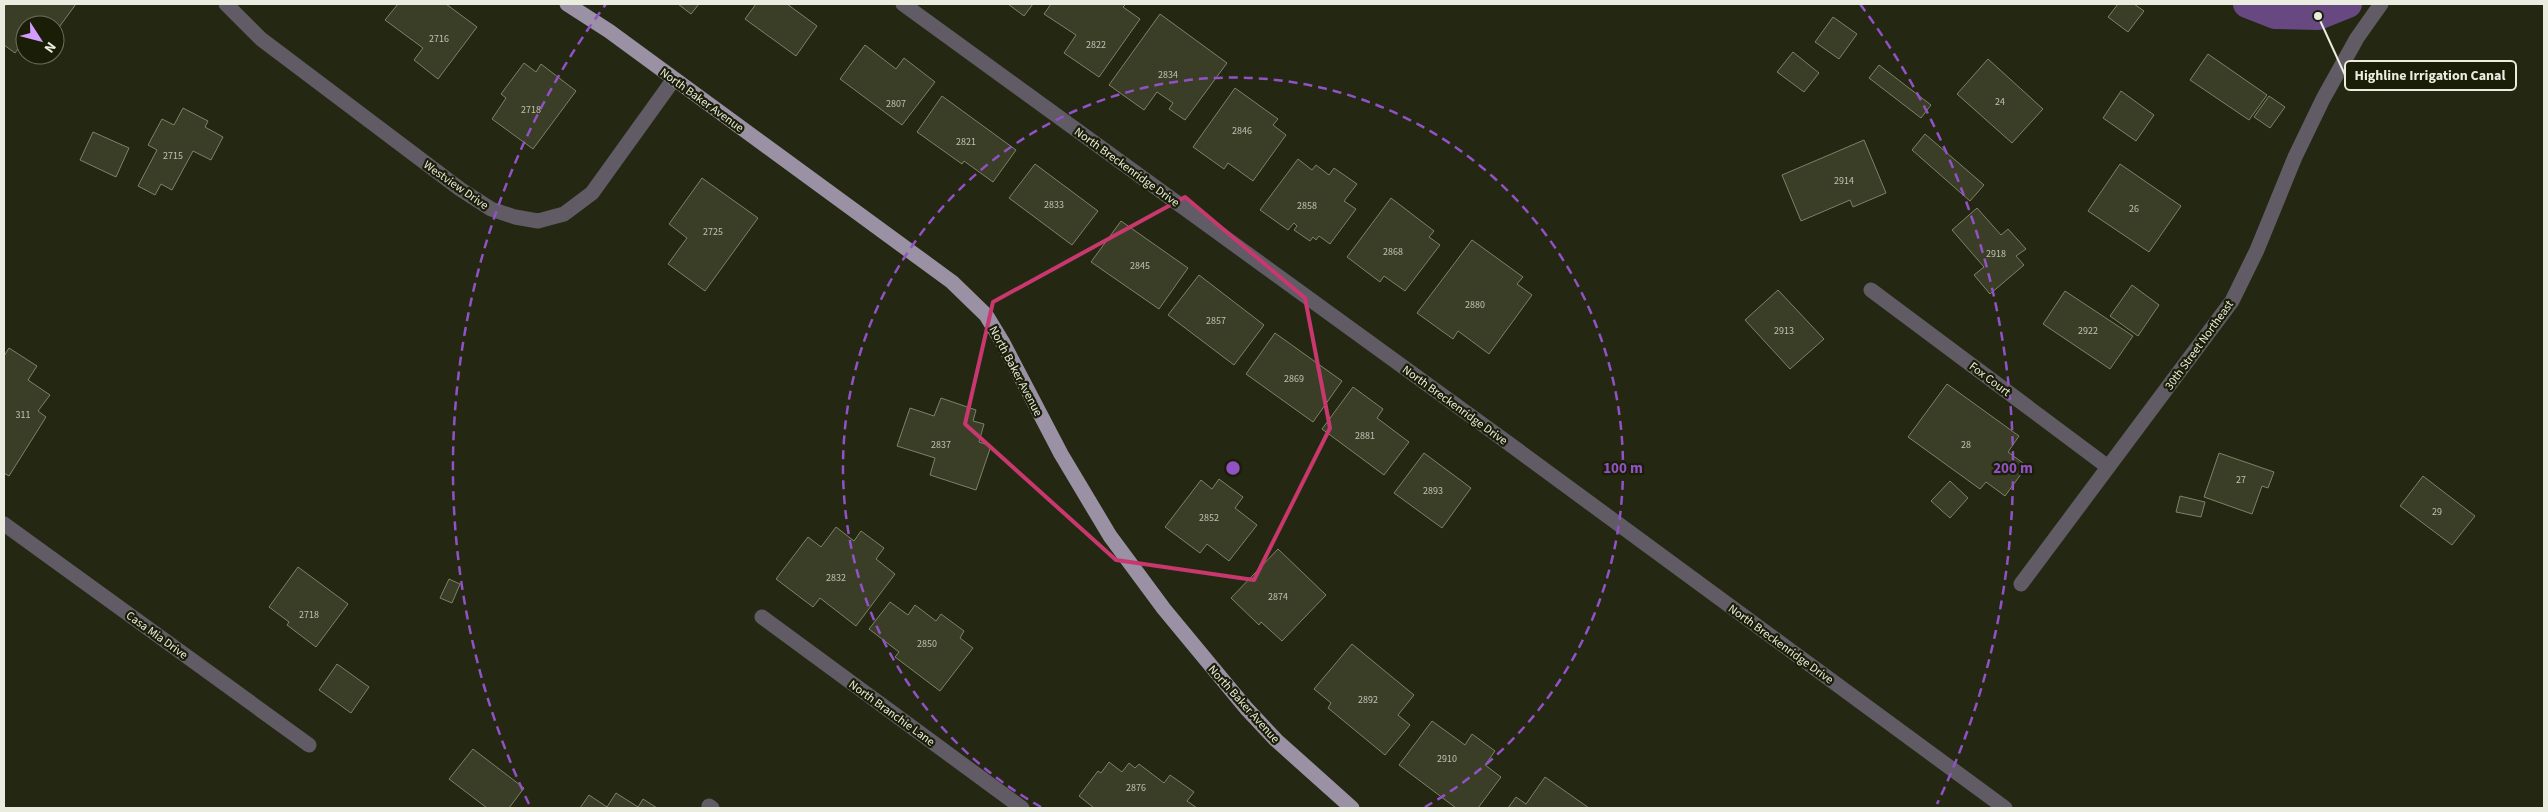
<svg xmlns="http://www.w3.org/2000/svg" width="2548" height="812" font-family="'Source Sans 3',sans-serif">
	<rect width="100%" height="100%" fill="#242711"/>
	<g fill="none" stroke-linecap="round" stroke-linejoin="round">
		<!-- canal -->
		<path stroke="#674880" stroke-width="28" d="M 2247,4 L 2275,15 L 2318,16 L 2348,4"/>
	</g>
	<!-- building -->
	<g fill="#3b3e27" stroke="#7d8268">
		<path d="M 6,4 L 76,4 L 57,30 L 55,25 L 50,25 L 41,18 L 35,25 L 25,25 L 25,39 L 15,53 L 4,45 L 4,7 Z"/>
		<path d="M 398,4 L 446,4 L 477,27 L 438,79 L 414,60 L 423,48 L 385,20 Z"/>
		<path d="M 678,4 L 699,4 L 691,14 Z"/>
		<path d="M 756,4 L 787,4 L 817,26 L 796,56 L 745,19 Z"/>
		<path d="M 1008,4 L 1033,4 L 1024,16 Z"/>
		<path d="M 1051,4 L 1126,4 L 1123,7 L 1140,19 L 1099,77 L 1064,53 L 1076,35 L 1044,14 Z"/>
		<path d="M 2118,4 L 2134,4 L 2144,11 L 2128,32 L 2108,17 Z"/>
		<path d="M 1160,14 L 1227,63 L 1185,120 L 1169,109 L 1173,103 L 1157,92 L 1144,110 L 1109,85 Z"/>
		<path d="M 1833,17 L 1857,34 L 1839,59 L 1815,42 Z"/>
		<path d="M 865,45 L 896,69 L 904,58 L 935,82 L 902,125 L 840,79 Z"/>
		<path d="M 1793,52 L 1819,73 L 1804,92 L 1777,72 Z"/>
		<path d="M 2208,54 L 2267,95 L 2249,120 L 2190,80 Z"/>
		<path d="M 1988,59 L 2043,109 L 2012,143 L 1957,94 Z"/>
		<path d="M 524,63 L 536,72 L 541,64 L 576,91 L 533,149 L 492,119 L 506,98 L 501,94 Z"/>
		<path d="M 1879,65 L 1931,105 L 1921,118 L 1869,78 Z"/>
		<path d="M 1235,88 L 1278,119 L 1273,125 L 1286,135 L 1253,181 L 1228,163 L 1224,169 L 1193,147 Z"/>
		<path d="M 2121,91 L 2154,115 L 2136,141 L 2103,118 Z"/>
		<path d="M 942,96 L 1016,150 L 993,182 L 964,161 L 962,164 L 917,132 Z"/>
		<path d="M 2269,96 L 2285,107 L 2270,128 L 2254,117 Z"/>
		<path d="M 183,108 L 208,121 L 205,127 L 223,137 L 211,160 L 193,151 L 172,190 L 161,184 L 155,195 L 138,186 L 157,150 L 148,145 L 162,119 L 174,125 Z"/>
		<path d="M 93,132 L 129,148 L 116,177 L 80,160 Z"/>
		<path d="M 1925,134 L 1984,185 L 1970,201 L 1912,150 Z"/>
		<path d="M 1864,140 L 1886,193 L 1853,207 L 1850,200 L 1801,221 L 1782,175 Z"/>
		<path d="M 1298,159 L 1312,170 L 1316,165 L 1329,175 L 1334,168 L 1357,184 L 1344,201 L 1356,209 L 1330,244 L 1319,236 L 1316,240 L 1313,237 L 1310,241 L 1294,230 L 1297,226 L 1294,223 L 1288,230 L 1260,210 Z"/>
		<path d="M 1035,164 L 1098,211 L 1072,245 L 1009,198 Z"/>
		<path d="M 2120,164 L 2181,206 L 2149,252 L 2088,211 Z"/>
		<path d="M 702,178 L 758,218 L 705,291 L 668,264 L 687,238 L 669,224 Z"/>
		<path d="M 1391,198 L 1434,231 L 1429,237 L 1440,245 L 1405,291 L 1384,276 L 1380,282 L 1347,257 Z"/>
		<path d="M 1977,208 L 2001,235 L 2008,229 L 2026,249 L 2016,256 L 2024,265 L 1990,294 L 1974,275 L 1984,267 L 1952,230 Z"/>
		<path d="M 1121,221 L 1188,268 L 1159,309 L 1091,262 Z"/>
		<path d="M 1472,240 L 1523,277 L 1517,284 L 1532,295 L 1489,354 L 1458,331 L 1453,339 L 1417,313 Z"/>
		<path d="M 1199,275 L 1264,325 L 1234,365 L 1168,315 Z"/>
		<path d="M 2132,285 L 2159,305 L 2138,336 L 2110,316 Z"/>
		<path d="M 1778,290 L 1824,339 L 1790,369 L 1745,320 Z"/>
		<path d="M 2065,291 L 2133,336 L 2110,369 L 2043,324 Z"/>
		<path d="M 1275,333 L 1342,381 L 1313,422 L 1246,374 Z"/>
		<path d="M 9,348 L 37,366 L 28,380 L 50,395 L 38,411 L 46,417 L 9,476 L 4,473 L 4,356 Z"/>
		<path d="M 1947,384 L 2019,436 L 2008,452 L 2027,466 L 2005,496 L 1986,482 L 1980,489 L 1908,437 Z"/>
		<path d="M 1353,387 L 1383,409 L 1377,418 L 1409,442 L 1384,475 L 1322,429 Z"/>
		<path d="M 941,398 L 976,410 L 973,421 L 984,424 L 979,442 L 991,446 L 976,490 L 930,475 L 935,458 L 897,446 L 910,408 L 934,416 Z"/>
		<path d="M 1424,453 L 1471,488 L 1442,528 L 1394,493 Z"/>
		<path d="M 2219,453 L 2274,472 L 2268,488 L 2262,486 L 2252,514 L 2204,497 Z"/>
		<path d="M 2423,476 L 2475,516 L 2452,545 L 2400,506 Z"/>
		<path d="M 1219,479 L 1243,497 L 1235,508 L 1257,525 L 1229,561 L 1207,544 L 1200,553 L 1165,527 L 1201,480 L 1212,489 Z"/>
		<path d="M 1950,481 L 1968,498 L 1950,518 L 1931,501 Z"/>
		<path d="M 2180,496 L 2205,502 L 2201,517 L 2176,512 Z"/>
		<path d="M 836,527 L 854,541 L 861,531 L 884,548 L 876,559 L 895,574 L 856,626 L 820,598 L 813,607 L 776,579 L 808,537 L 821,547 Z"/>
		<path d="M 1278,549 L 1326,595 L 1282,641 L 1261,622 L 1259,625 L 1231,598 Z"/>
		<path d="M 298,567 L 348,604 L 316,647 L 287,625 L 289,622 L 269,607 Z"/>
		<path d="M 449,579 L 460,584 L 452,603 L 440,598 Z"/>
		<path d="M 890,602 L 908,615 L 915,605 L 936,621 L 941,614 L 964,631 L 960,638 L 973,648 L 940,691 L 895,657 L 899,652 L 869,629 Z"/>
		<path d="M 1352,644 L 1414,695 L 1398,715 L 1410,725 L 1385,755 L 1328,708 L 1331,703 L 1314,689 Z"/>
		<path d="M 337,664 L 369,687 L 351,713 L 319,690 Z"/>
		<path d="M 1432,721 L 1465,745 L 1472,734 L 1495,751 L 1485,765 L 1501,777 L 1478,808 L 1456,808 L 1399,765 Z"/>
		<path d="M 473,749 L 524,788 L 509,808 L 487,808 L 449,779 Z"/>
		<path d="M 1109,762 L 1122,772 L 1129,763 L 1135,768 L 1139,764 L 1164,783 L 1170,775 L 1194,792 L 1187,801 L 1197,808 L 1094,808 L 1079,796 L 1098,771 L 1101,773 Z"/>
		<path d="M 1545,777 L 1589,808 L 1508,808 L 1516,797 L 1526,804 Z"/>
		<path d="M 616,793 L 638,807 L 643,799 L 657,808 L 580,808 L 589,795 L 607,807 Z"/>
	</g>
	<g fill="none" stroke-linecap="round" stroke-linejoin="round">
		<!-- minor -->
		<g stroke="#605b65" stroke-width="15">
			<path d="M 226,4 L 261,39 L 460,189 L 491,209 L 515,217 L 538,221 L 564,214 L 592,193 L 674,79"/>
			<path d="M 903,4 L 1504,440 L 2005,808"/>
			<path d="M 1871,290 L 2108,467"/>
			<path d="M 4,524 L 309,745"/>
			<path d="M 2021,584 L 2232,301 L 2257,250 L 2295,157 L 2323,99 L 2357,38 L 2381,4"/>
			<path d="M 762,617 L 1022,808"/>
			<path d="M 709,806 L 712,808"/>
		</g>
		<!-- major -->
		<path stroke="#9b91a5" stroke-width="15" d="M 567,4 L 609,31 L 952,282 L 986,315 L 1003,343 L 1061,454 L 1110,536 L 1164,609 L 1246,708 L 1276,740 L 1352,808"/>
	</g>
	<!-- marked area -->
	<path fill="none" stroke="#c8386f" stroke-width="4" stroke-linejoin="round" d="M 1185,197 L 1305,298 L 1330,428 L 1254,580 L 1116,560 L 965,424 L 993,302 Z"/>
	<!-- distance rings -->
	<g fill="none" stroke="#9152c5" stroke-width="2.5" stroke-dasharray="9 6">
		<path d="M1041 807A390 390 0 1 1 1425 807"/>
		<path d="M529 804A780 780 0 0 1 606 4M1860 4A780 780 0 0 1 1937 804"/>
	</g>
	<g text-anchor="middle" stroke-width="4.5" stroke-linejoin="round" paint-order="stroke">
		<!-- number labels -->
		<g font-size="10" fill="#bec0b0">
			<text x="439" y="42">2716</text>
			<text x="1096" y="48">2822</text>
			<text x="1168" y="78">2834</text>
			<text x="2000" y="105">24</text>
			<text x="896" y="107">2807</text>
			<text x="531" y="113">2718</text>
			<text x="1242" y="134">2846</text>
			<text x="966" y="145">2821</text>
			<text x="173" y="159">2715</text>
			<text x="1844" y="184">2914</text>
			<text x="1054" y="208">2833</text>
			<text x="1307" y="209">2858</text>
			<text x="2134" y="212">26</text>
			<text x="713" y="235">2725</text>
			<text x="1393" y="255">2868</text>
			<text x="1996" y="257">2918</text>
			<text x="1140" y="269">2845</text>
			<text x="1475" y="308">2880</text>
			<text x="1216" y="324">2857</text>
			<text x="1784" y="334">2913</text>
			<text x="2088" y="334">2922</text>
			<text x="1294" y="382">2869</text>
			<text x="23" y="418">311</text>
			<text x="1365" y="439">2881</text>
			<text x="941" y="448">2837</text>
			<text x="1966" y="448">28</text>
			<text x="2241" y="483">27</text>
			<text x="1433" y="494">2893</text>
			<text x="2437" y="515">29</text>
			<text x="1209" y="521">2852</text>
			<text x="836" y="581">2832</text>
			<text x="1278" y="600">2874</text>
			<text x="309" y="618">2718</text>
			<text x="927" y="647">2850</text>
			<text x="1368" y="703">2892</text>
			<text x="1447" y="762">2910</text>
			<text x="1136" y="791">2876</text>
		</g>
		<!-- street labels -->
		<g font-size="12" fill="#e9ecde" stroke="#1b1e07">
			<text transform="translate(702 100) rotate(36)" y="4">North Baker Avenue</text>
			<text transform="translate(1127 167) rotate(36)" y="4">North Breckenridge Drive</text>
			<text transform="translate(456 185) rotate(35)" y="4">Westview Drive</text>
			<text transform="translate(2199 345) rotate(-54)" y="4">30th Street Northeast</text>
			<text transform="translate(1016 371) rotate(62)" y="4">North Baker Avenue</text>
			<text transform="translate(1990 379) rotate(37)" y="4">Fox Court</text>
			<text transform="translate(1455 405) rotate(36)" y="4">North Breckenridge Drive</text>
			<text transform="translate(157 635) rotate(36)" y="4">Casa Mia Drive</text>
			<text transform="translate(1781 644) rotate(36)" y="4">North Breckenridge Drive</text>
			<text transform="translate(1244 704) rotate(48)" y="4">North Baker Avenue</text>
			<text transform="translate(892 713) rotate(36)" y="4">North Branchie Lane</text>
		</g>
	</g>
	<circle cx="1233" cy="468" r="8" fill="#9152c5" stroke="#1b1e07" stroke-width="2.5"/>
	<g font-size="15" text-anchor="middle" font-weight="bold" fill="#9152c5" stroke="#1b1e07" stroke-width="4.5" stroke-linejoin="round" paint-order="stroke">
		<text x="1623" y="473">100 m</text>
		<text x="2013" y="473">200 m</text>
	</g>
	<!-- callouts -->
	<path fill="none" stroke="#e9ecde" stroke-width="2" d="M2318 16L2345 75"/>
	<circle fill="#e9ecde" stroke="#1b1e07" stroke-width="2" cx="2318" cy="16" r="5"/>
	<rect fill="#1b1e07" stroke="#e9ecde" stroke-width="2" x="2345" y="61" width="171" height="29" rx="5"/>
	<g font-size="14" text-anchor="middle" font-weight="bold" fill="#e9ecde">
		<text x="2430" y="80">Highline Irrigation Canal</text>
	</g>
	<!-- border -->
	<rect width="2548" height="812" fill="none" stroke="#e9ecde" stroke-width="10"/>
	<!-- north arrow -->
	<g transform="translate(40 40) rotate(126)"><circle r="24" fill="#1b1e07" stroke="#6d705d"/>
	<path d="M0-4L9 19L0 12L-9 19Z" fill="#d29dfd"/>
	<text y="-8" font-size="14" font-weight="bold" text-anchor="middle" fill="#e9ecde">N</text>
	</g>
</svg>
